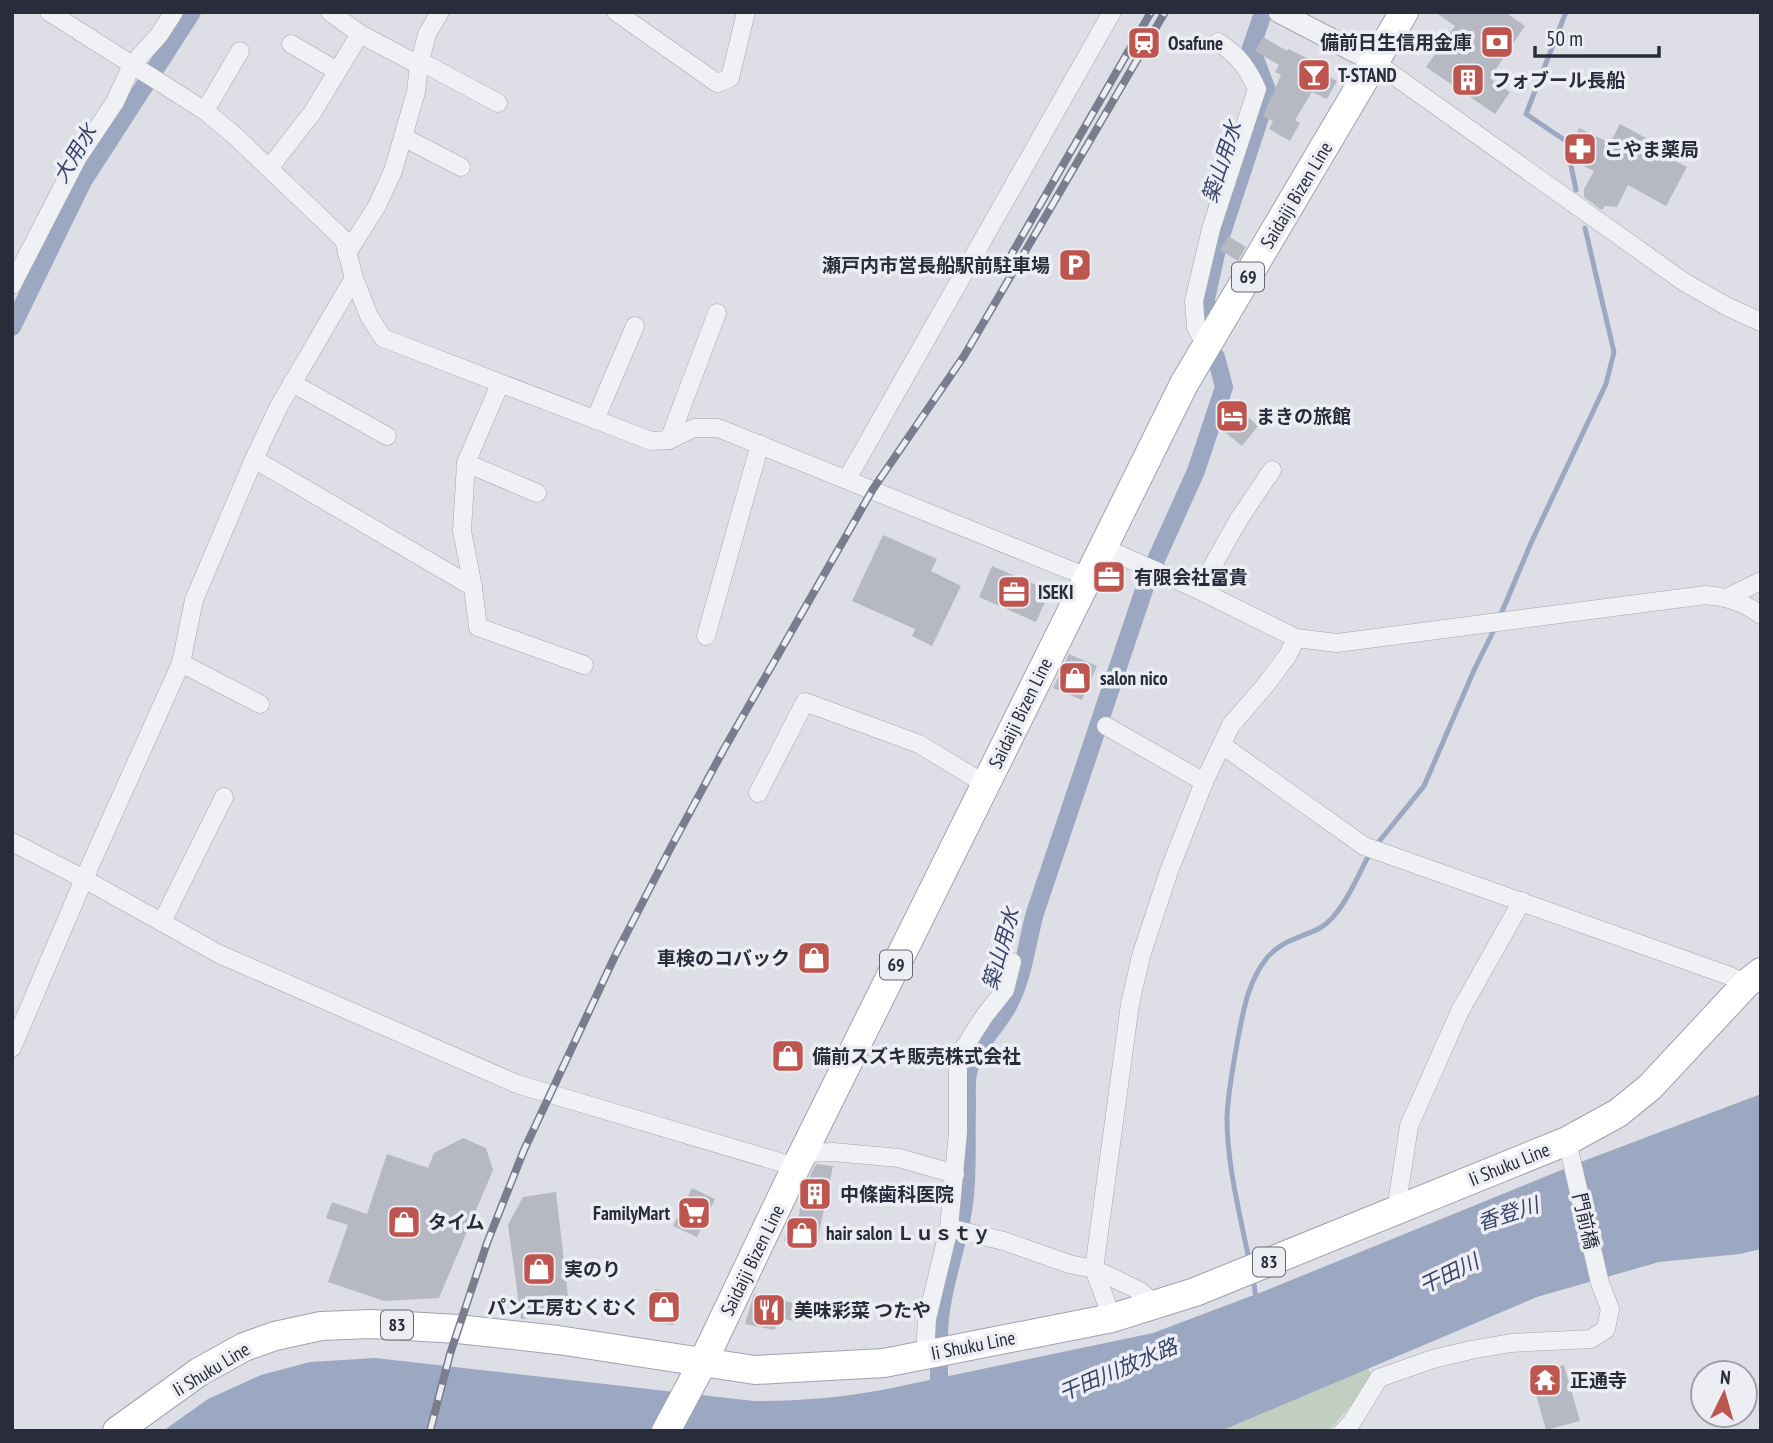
<svg xmlns="http://www.w3.org/2000/svg" width="1773" height="1443" font-family="'PT Sans Narrow','Noto Sans JP',sans-serif">
	<rect width="100%" height="100%" fill="#dedfe6"/>
	<!-- green -->
	<path fill="#c1cfc0" d="M 1368,1368 L 1371,1376 L 1359,1396 L 1329,1431 L 1221,1431 Z"/>
	<!-- water -->
	<path fill="#9ca7c2" d="M 1761,1094 L 1761,1249 L 1740,1254 L 1659,1262 L 1537,1297 L 1221,1431 L 163,1431 L 208,1399 L 261,1375 L 310,1362 L 375,1358 L 754,1401 C 797,1401 839,1398 882,1390 L 1153,1333 L 1267,1290 L 1586,1160 Z"/>
	<g fill="none" stroke-linecap="round" stroke-linejoin="round">
		<!-- stream -->
		<g stroke="#9ca7c2" stroke-width="5">
			<path d="M 1566,12 L 1526,114 L 1566,141 L 1576,190"/>
			<path d="M 1501,614 L 1531,543 L 1606,384 L 1614,352 L 1585,228"/>
			<path d="M 1377,844 L 1424,786 L 1475,668 L 1494,630"/>
			<path d="M 1248,1255 C 1239,1210 1227,1164 1227,1118 C 1228,1090 1234,1061 1239,1033 C 1244,1007 1249,981 1266,959 C 1281,940 1301,938 1320,928 C 1342,916 1358,875 1370,853"/>
			<path d="M 1254,1284 L 1256,1298"/>
		</g>
		<!-- canal -->
		<g stroke="#9ca7c2" stroke-width="18">
			<path d="M 1207,326 L 1206,299 L 1218,245 L 1268,93 L 1251,48 L 1262,16"/>
			<path d="M 12,327 L 83,181 L 192,12"/>
			<path d="M 1155,562 L 1196,471 L 1224,387 L 1216,357"/>
			<path d="M 939,1337 C 939,1288 961,1243 965,1195 C 968,1165 966,1135 967,1105 C 967,1095 966,1083 968,1073 C 975,1044 999,1026 1011,1000 C 1024,973 1027,942 1035,913 L 1148,578"/>
			<path d="M 939,1367 L 939,1381"/>
		</g>
	</g>
	<!-- building -->
	<g fill="#b6b8c2">
		<path d="M 1435,12 L 1505,12 L 1525,26 L 1490,78 L 1510,92 L 1495,114 L 1426,67 L 1455,26 Z"/>
		<path d="M 1263,37 L 1287,51 L 1288,49 L 1328,68 L 1324,74 L 1337,81 L 1327,99 L 1312,92 L 1295,120 L 1300,123 L 1290,141 L 1269,129 L 1273,121 L 1263,116 L 1281,75 L 1275,72 L 1279,65 L 1255,51 Z"/>
		<path d="M 1620,124 L 1646,138 L 1645,145 L 1687,167 L 1666,206 L 1628,185 L 1617,207 L 1605,206 L 1602,210 L 1584,197 L 1584,189 L 1594,171 L 1575,162 L 1570,146 L 1579,128 L 1610,143 Z"/>
		<path d="M 1228,236 L 1246,247 L 1238,261 L 1220,250 Z"/>
		<path d="M 1231,402 L 1258,426 L 1242,446 L 1225,432 L 1229,426 L 1218,416 Z"/>
		<path d="M 883,535 L 937,559 L 931,571 L 961,586 L 932,646 L 912,636 L 915,629 L 852,601 Z"/>
		<path d="M 992,566 L 1050,591 L 1036,622 L 979,597 Z"/>
		<path d="M 1069,654 L 1097,666 L 1082,700 L 1053,688 Z"/>
		<path d="M 463,1138 L 486,1148 L 493,1170 L 439,1298 L 384,1301 L 328,1282 L 348,1225 L 326,1218 L 332,1202 L 367,1214 L 387,1154 L 428,1168 L 434,1153 Z"/>
		<path d="M 816,1164 L 833,1166 L 816,1247 L 784,1241 L 790,1219 L 798,1221 L 803,1190 Z"/>
		<path d="M 692,1188 L 715,1199 L 697,1237 L 673,1226 Z"/>
		<path d="M 556,1192 L 570,1313 L 521,1319 L 508,1225 L 523,1197 Z"/>
		<path d="M 655,1289 L 678,1292 L 674,1325 L 651,1323 Z"/>
		<path d="M 754,1294 L 802,1305 L 798,1322 L 778,1318 L 775,1330 L 745,1324 Z"/>
		<path d="M 1564,1365 L 1580,1421 L 1546,1430 L 1530,1374 Z"/>
	</g>
	<g fill="none" stroke-linecap="round" stroke-linejoin="round">
		<defs>
			<g id="minor">
				<path d="M 330,12 L 360,34 L 419,65 L 429,66 L 498,103"/>
				<path d="M 616,12 L 717,83 L 730,78 L 746,12"/>
				<path d="M 291,44 L 337,71"/>
				<path d="M 1375,62 L 1684,282 L 1728,307 L 1761,322"/>
				<path d="M 205,111 L 240,51"/>
				<path d="M 403,137 L 461,167"/>
				<path d="M 270,167 L 312,113 L 360,34"/>
				<path d="M 347,253 L 377,206 L 393,171 L 416,92 L 419,65 L 427,34 L 440,12"/>
				<path d="M 354,278 L 369,316 L 383,338 L 651,441 L 669,440 L 694,428 L 718,428 L 1087,577"/>
				<path d="M 12,285 L 78,157 L 115,102 L 132,65 L 159,35 L 174,12"/>
				<path d="M 1206,346 L 1196,327 L 1194,301 L 1211,229 L 1257,89 C 1247,67 1238,55 1218,42"/>
				<path d="M 292,383 L 387,436"/>
				<path d="M 500,384 L 466,463 L 462,531 L 473,587 L 478,627 L 584,665"/>
				<path d="M 595,420 L 635,326"/>
				<path d="M 669,440 L 717,313"/>
				<path d="M 254,459 L 473,587"/>
				<path d="M 466,463 L 537,493"/>
				<path d="M 847,479 L 1112,12"/>
				<path d="M 1102,547 L 1199,590 L 1296,638 L 1337,643 L 1706,595 C 1727,597 1743,602 1761,615"/>
				<path d="M 1199,590 L 1239,519 L 1272,470"/>
				<path d="M 1728,597 L 1761,581"/>
				<path d="M 706,636 L 760,444"/>
				<path d="M 181,663 L 260,704"/>
				<path d="M 1106,726 L 1204,782"/>
				<path d="M 1222,745 L 1364,846 L 1730,976 L 1746,984"/>
				<path d="M 758,793 L 805,702 L 919,744 L 985,784"/>
				<path d="M 12,842 L 84,879 L 219,954 L 517,1084 L 796,1167"/>
				<path d="M 162,922 L 224,797"/>
				<path d="M 12,1048 L 84,879 L 181,663 L 194,600 L 254,459 L 279,406 L 354,278 L 344,240 L 234,135 L 205,111 L 49,12"/>
				<path d="M 803,1153 L 833,1152 L 899,1158 L 955,1174"/>
				<path d="M 1396,1210 L 1409,1126 L 1460,1011 L 1522,901"/>
				<path d="M 949,1228 L 1004,1241 L 1069,1264 L 1094,1269 L 1140,1291 L 1155,1304"/>
				<path d="M 1112,1318 L 1094,1269 L 1130,1004 L 1141,956 L 1169,871 L 1204,782 L 1231,725 L 1264,687 L 1288,655 L 1296,638"/>
				<path d="M 925,1355 L 927,1319 L 949,1228 L 958,1132 L 958,1057 L 985,1015 L 1005,990 L 1012,962"/>
				<path d="M 1343,1431 L 1352,1422 L 1379,1378 L 1433,1359 L 1471,1350 L 1511,1343 L 1591,1339 L 1606,1329 L 1610,1309 L 1600,1283 L 1567,1141"/>
			</g>
			<path id="tertiary" d="M 1279,12 L 1375,62"/>
			<g id="primary">
				<path d="M 117,1431 L 199,1372 L 244,1347 L 275,1336 L 321,1326 L 371,1324 L 458,1329 L 558,1340 L 755,1370 L 884,1363 L 1112,1318 L 1195,1292 L 1567,1141 L 1618,1113 L 1650,1087 L 1746,984 L 1761,972"/>
				<path d="M 666,1431 L 703,1362 L 796,1167 L 1184,384 L 1404,12"/>
			</g>
		</defs>
		<!-- minor casing -->
		<use href="#minor" stroke="#a4a6af" stroke-width="19"/>
		<!-- tertiary casing -->
		<use href="#tertiary" stroke="#a4a6af" stroke-width="23"/>
		<!-- primary casing -->
		<use href="#primary" stroke="#9fa2b0" stroke-width="30"/>
		<!-- minor -->
		<use href="#minor" stroke="#f0f1f5" stroke-width="18"/>
		<!-- tertiary -->
		<use href="#tertiary" stroke="#f0f1f5" stroke-width="21"/>
		<!-- primary -->
		<use href="#primary" stroke="#fff" stroke-width="28"/>
		<defs>
			<g id="rail">
				<path d="M 1006,264 L 1151,12"/>
				<path d="M 430,1431 L 450,1354 L 487,1243 L 524,1150 L 615,956 L 670,849 L 724,749 L 873,489 L 964,356 L 1165,12"/>
			</g>
		</defs>
		<!-- rail casing -->
		<use href="#rail" stroke="#797d8d" stroke-width="8"/>
		<!-- rail -->
		<use href="#rail" stroke="#edeef4" stroke-width="5" stroke-dasharray="16" stroke-linecap="butt"/>
	</g>
	<!-- icons -->
	<defs>
		<symbol id="bank-square" viewBox="-11 -11 22 22"><rect x="-9" y="-9" width="18" height="18" rx="4" fill="#be554f" stroke="#edeef4"/><path d="M-6-4H6V4H-6ZM0-2.3a2.3 2.3 0 1 0 0 4.6a2.3 2.3 0 1 0 0-4.6Z" fill="#fff"/></symbol>
		<symbol id="station-square" viewBox="-11 -11 22 22"><rect x="-9" y="-9" width="18" height="18" rx="4" fill="#be554f" stroke="#edeef4"/><path d="M-3-6H3Q5-6 5-4V2Q5 4 3 4L4.5 6H3L1.5 4h-3L-3 6H-4.5L-3 4Q-5 4-5 2V-4Q-5-6-3-6ZM-3.5-4v3h7v-3ZM-3.5 1v1.5H-2V1ZM2 1v1.5H3.5V1Z" fill="#fff"/></symbol>
		<symbol id="bar-square" viewBox="-11 -11 22 22"><rect x="-9" y="-9" width="18" height="18" rx="4" fill="#be554f" stroke="#edeef4"/><path d="M-6-5H6L.8 .8V4.5H3.5V6h-7V4.5H-.8V.8Z" fill="#fff"/></symbol>
		<symbol id="building-square" viewBox="-11 -11 22 22"><rect x="-9" y="-9" width="18" height="18" rx="4" fill="#be554f" stroke="#edeef4"/><path d="M-4-6H4V6H1V3H-1V6H-4ZM-2.5-4.3h1.7v1.8h-1.7ZM.8-4.3h1.7v1.8H.8ZM-2.5-1h1.7V.8h-1.7ZM.8-1h1.7V.8H.8Z" fill="#fff"/></symbol>
		<symbol id="pharmacy-square" viewBox="-11 -11 22 22"><rect x="-9" y="-9" width="18" height="18" rx="4" fill="#be554f" stroke="#edeef4"/><path d="M-2-6h4v4h4v4h-4v4h-4v-4h-4v-4h4Z" fill="#fff"/></symbol>
		<symbol id="parking-square" viewBox="-11 -11 22 22"><rect x="-9" y="-9" width="18" height="18" rx="4" fill="#be554f" stroke="#edeef4"/><path d="M-3.5-5.5H1a3.5 3.5 0 0 1 0 7H-1V5.5H-3.5ZM-1-3.4V-.6H.8a1.4 1.4 0 0 0 0-2.8Z" fill="#fff"/></symbol>
		<symbol id="hotel-square" viewBox="-11 -11 22 22"><rect x="-9" y="-9" width="18" height="18" rx="4" fill="#be554f" stroke="#edeef4"/><path d="M-6-4.5h1.5V1H6V5H4.5V3h-9V5H-6ZM-4 0a1.8 1.8 0 1 1 3.6 0ZM.5 0V-2.5h3Q6-2.5 6 0Z" fill="#fff"/></symbol>
		<symbol id="office-square" viewBox="-11 -11 22 22"><rect x="-9" y="-9" width="18" height="18" rx="4" fill="#be554f" stroke="#edeef4"/><path d="M-6-3h4V-5.5h4V-3h4V5H-6ZM-1-4.5V-3h2v-1.5ZM-6 0V1H6V0Z" fill="#fff"/></symbol>
		<symbol id="shop-square" viewBox="-11 -11 22 22"><rect x="-9" y="-9" width="18" height="18" rx="4" fill="#be554f" stroke="#edeef4"/><path d="M-5-2.5h2.3a2.7 3.5 0 0 1 5.4 0H5L5.5 6h-11ZM-1.5-2.5h3a1.5 2.3 0 0 0-3 0Z" fill="#fff"/></symbol>
		<symbol id="supermarket-square" viewBox="-11 -11 22 22"><rect x="-9" y="-9" width="18" height="18" rx="4" fill="#be554f" stroke="#edeef4"/><path d="M-6-5.5h2.5l.6 2H6L4.5 2H-2.5L-4.4-4H-6ZM-1.5 3.2a1.3 1.3 0 1 0 .1 0ZM3 3.2a1.3 1.3 0 1 0 .1 0Z" fill="#fff"/></symbol>
		<symbol id="restaurant-square" viewBox="-11 -11 22 22"><rect x="-9" y="-9" width="18" height="18" rx="4" fill="#be554f" stroke="#edeef4"/><path d="M-5-6h1v4h1v-4h1v4h1v-4h1v5L-1.5 .5V6h-2V.5L-5-1ZM5-6V6H3V1.5H1.5Q1.5-4 5-6Z" fill="#fff"/></symbol>
		<symbol id="temple-square" viewBox="-11 -11 22 22"><rect x="-9" y="-9" width="18" height="18" rx="4" fill="#be554f" stroke="#edeef4"/><path d="M0-6L5-2H3V0L6.5 2.5H4V6H1.5V3h-3V6H-4V2.5H-6.5L-3 0V-2H-5Z" fill="#fff"/></symbol>
	</defs>
	<g fill-rule="evenodd">
		<use href="#bank-square" x="1478" y="23" width="38" height="38"/>
		<use href="#station-square" x="1125" y="24" width="38" height="38"/>
		<use href="#bar-square" x="1295" y="56" width="38" height="38"/>
		<use href="#building-square" x="1449" y="61" width="38" height="38"/>
		<use href="#pharmacy-square" x="1561" y="130" width="38" height="38"/>
		<use href="#parking-square" x="1056" y="246" width="38" height="38"/>
		<use href="#hotel-square" x="1213" y="397" width="38" height="38"/>
		<use href="#office-square" x="1090" y="558" width="38" height="38"/>
		<use href="#office-square" x="995" y="573" width="38" height="38"/>
		<use href="#shop-square" x="1056" y="659" width="38" height="38"/>
		<use href="#shop-square" x="795" y="939" width="38" height="38"/>
		<use href="#shop-square" x="769" y="1037" width="38" height="38"/>
		<use href="#building-square" x="796" y="1175" width="38" height="38"/>
		<use href="#supermarket-square" x="675" y="1194" width="38" height="38"/>
		<use href="#shop-square" x="385" y="1203" width="38" height="38"/>
		<use href="#shop-square" x="783" y="1214" width="38" height="38"/>
		<use href="#shop-square" x="520" y="1250" width="38" height="38"/>
		<use href="#shop-square" x="645" y="1288" width="38" height="38"/>
		<use href="#restaurant-square" x="750" y="1291" width="38" height="38"/>
		<use href="#temple-square" x="1526" y="1361" width="38" height="38"/>
	</g>
	<g text-anchor="middle" stroke-width="7" stroke-linejoin="round" paint-order="stroke">
		<!-- shield labels -->
		<g fill="#edeef4" stroke="#646672" stroke-width="2">
			<rect x="1232" y="262.5" width="32" height="29" rx="5"/>
			<rect x="880" y="950.5" width="32" height="29" rx="5"/>
			<rect x="1253" y="1247.5" width="32" height="29" rx="5"/>
			<rect x="381" y="1310.5" width="32" height="29" rx="5"/>
		</g>
		<g font-size="18" font-weight="bold" fill="#292c3b">
			<text x="1248" y="283">69</text>
			<text x="896" y="971">69</text>
			<text x="1269" y="1268">83</text>
			<text x="397" y="1331">83</text>
		</g>
		<!-- poi labels -->
		<g font-size="19" font-weight="bold" fill="#292c3b" stroke="#edeef4" text-anchor="start">
			<text x="1472" y="49" text-anchor="end">備前日生信用金庫</text>
			<text x="1168" y="50">Osafune</text>
			<text x="1338" y="82">T-STAND</text>
			<text x="1492" y="87">フォブール長船</text>
			<text x="1604" y="156">こやま薬局</text>
			<text x="1050" y="272" text-anchor="end">瀬戸内市営長船駅前駐車場</text>
			<text x="1256" y="423">まきの旅館</text>
			<text x="1134" y="584">有限会社冨貴</text>
			<text x="1038" y="599">ISEKI</text>
			<text x="1100" y="685">salon nico</text>
			<text x="790" y="965" text-anchor="end">車検のコバック</text>
			<text x="812" y="1063">備前スズキ販売株式会社</text>
			<text x="840" y="1201">中條歯科医院</text>
			<text x="670" y="1220" text-anchor="end">FamilyMart</text>
			<text x="428" y="1229">タイム</text>
			<text x="826" y="1240">hair salon Ｌｕｓｔｙ</text>
			<text x="564" y="1276">実のり</text>
			<text x="640" y="1314" text-anchor="end">パン工房むくむく</text>
			<text x="794" y="1317">美味彩菜 つたや</text>
			<text x="1570" y="1387">正通寺</text>
		</g>
		<!-- street labels -->
		<g font-size="19" fill="#292c3b" stroke="#edeef4">
			<text transform="translate(1296 195) rotate(-59)" y="7">Saidaiji Bizen Line</text>
			<text transform="translate(1020 713) rotate(-64)" y="7">Saidaiji Bizen Line</text>
			<text transform="translate(1509 1164) rotate(-22)" y="7">Ii Shuku Line</text>
			<text transform="translate(1586 1221) rotate(77)" y="7">門前橋</text>
			<text transform="translate(752 1260) rotate(-64)" y="7">Saidaiji Bizen Line</text>
			<text transform="translate(973 1345) rotate(-11)" y="7">Ii Shuku Line</text>
			<text transform="translate(211 1369) rotate(-31)" y="7">Ii Shuku Line</text>
		</g>
		<!-- water labels -->
		<g font-size="21" font-style="italic" fill="#38446a" stroke="#edeef4">
			<text transform="translate(75 154) rotate(-59)" y="7">大用水</text>
			<text transform="translate(1222 162) rotate(-72)" y="7">築山用水</text>
			<text transform="translate(1001 949) rotate(-74)" y="7">築山用水</text>
			<text transform="translate(1508 1214) rotate(-18)" y="7">香登川</text>
			<text transform="translate(1449 1274) rotate(-26)" y="7">干田川</text>
			<text transform="translate(1118 1370) rotate(-23)" y="7">干田川放水路</text>
		</g>
	</g>
	<!-- border -->
	<rect width="1773" height="1443" fill="none" stroke="#292c3b" stroke-width="28"/>
	<!-- north arrow -->
	<g transform="translate(1724 1394) rotate(5)"><circle r="33" fill="#edeef4" stroke="#9fa0aa" stroke-width="2"/>
	<path d="M0-5L12 26L0 18L-12 26Z" fill="#be554f"/>
	<text y="-10" font-size="19" font-weight="bold" text-anchor="middle" fill="#292c3b">N</text>
	</g>
	<!-- scale -->
	<path d="M1535 46v10h124v-10" fill="none" stroke="#292c3b" stroke-width="3.5"/>
	<text x="1546" y="46" font-size="21" fill="#292c3b" stroke="#edeef4" stroke-width="5" paint-order="stroke">50 m</text>
</svg>
